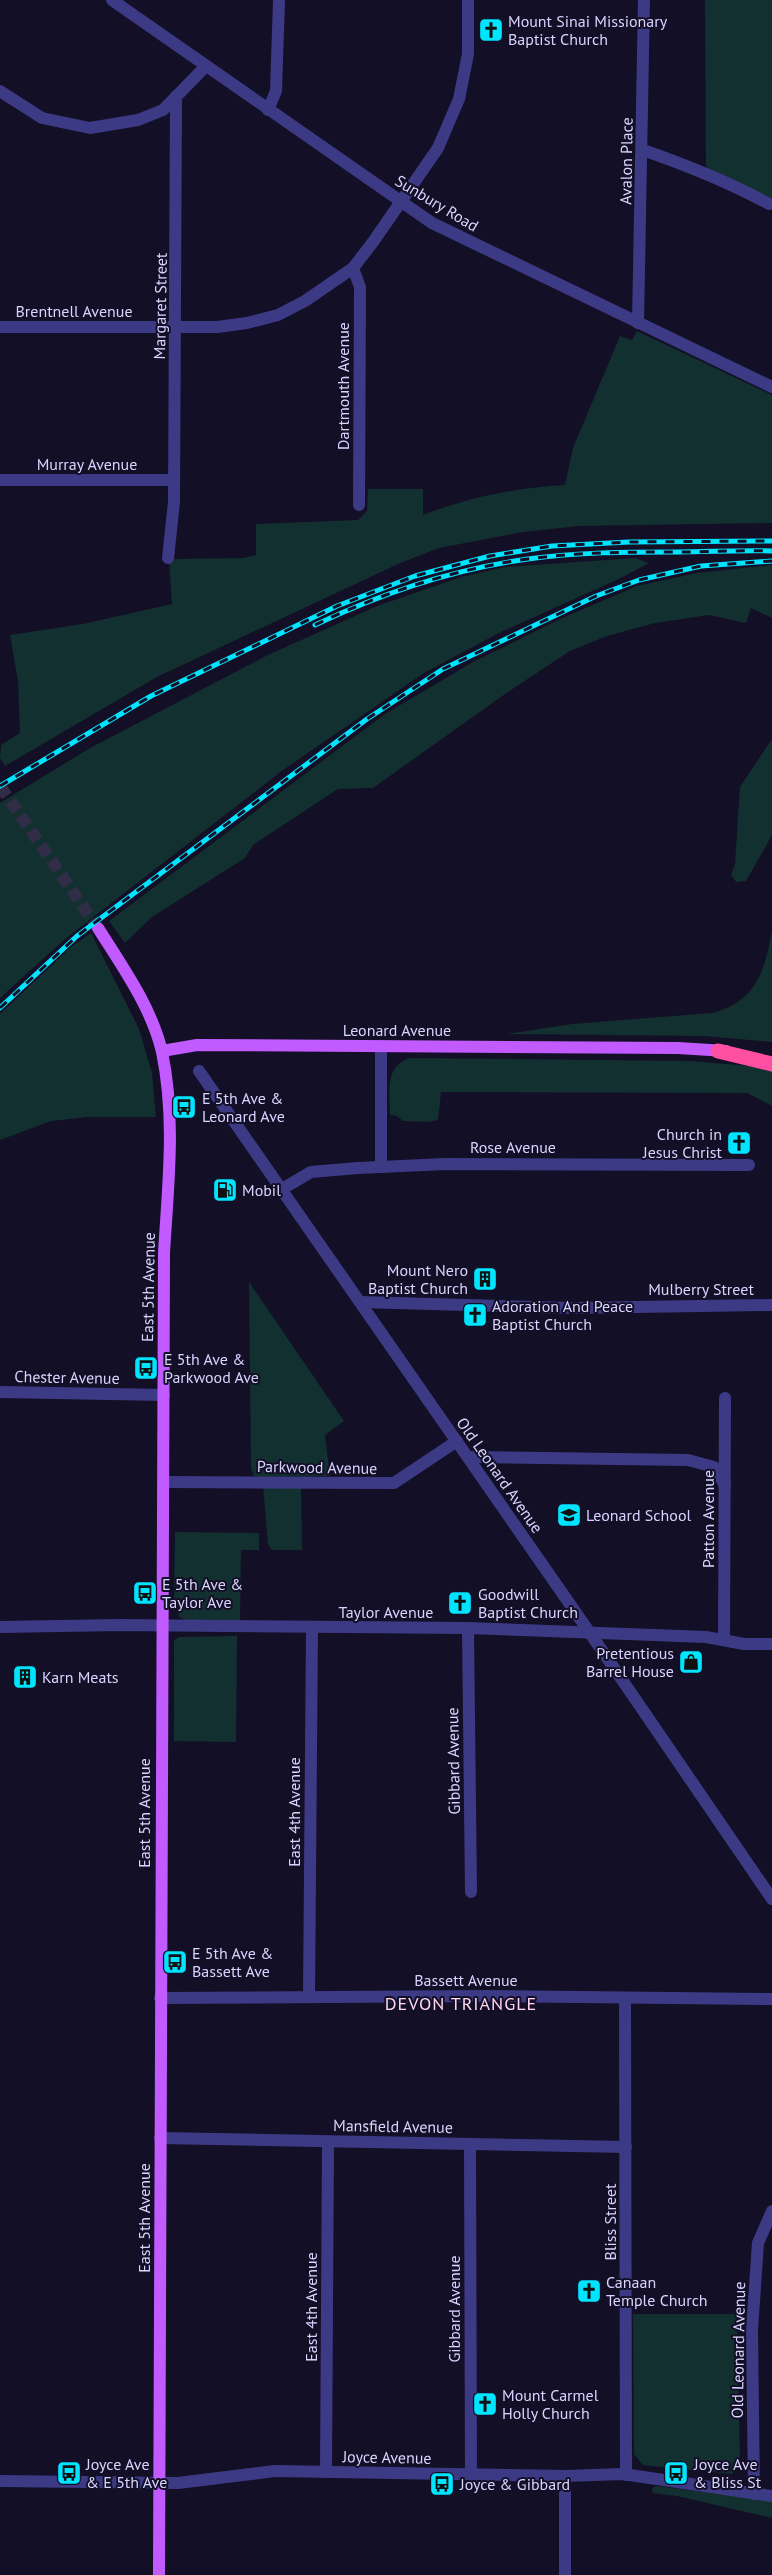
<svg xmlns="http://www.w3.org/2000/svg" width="772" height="2575" font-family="'PT Sans',sans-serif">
	<rect width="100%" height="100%" fill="#130f26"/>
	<!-- green -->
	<g fill="#12302f">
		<path d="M 705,0 L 772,0 L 772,203 L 709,174 L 706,165 Z"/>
		<path d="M 637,331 L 772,395 L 772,523 L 579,526 L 523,532 L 439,548 L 398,564 L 157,677 L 5,766 L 0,758 L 1,745 L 20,733 L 18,681 L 10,635 L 83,624 L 172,604 L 169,559 L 243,558 L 256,555 L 256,524 L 358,520 L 367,511 L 368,489 L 423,489 L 423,515 C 471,497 513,488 565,485 L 573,448 L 620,336 L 632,340 Z"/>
		<path d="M 635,558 L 649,563 L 621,578 L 499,633 L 424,673 L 283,770 L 65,939 L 0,998 L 0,803 L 90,748 L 268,655 L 377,606 L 461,577 L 505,567 Z"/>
		<path d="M 772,565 L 772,618 L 751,608 L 746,623 L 709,615 L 655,623 L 607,636 L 570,651 L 505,694 L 373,788 L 338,789 L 253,845 L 245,858 L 152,917 L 125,943 L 109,921 L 385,714 L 473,662 L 560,619 L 637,586 L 697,573 Z"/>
		<path d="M 772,739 L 772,835 L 746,881 L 736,882 L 731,875 L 735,864 L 740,787 Z"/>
		<path d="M 772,930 L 772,1042 L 704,1036 L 506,1034 L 572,1024 L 712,1013 C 756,1002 765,971 772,930 Z"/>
		<path d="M 91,933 L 139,1029 L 152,1073 L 156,1117 L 88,1117 L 51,1121 L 0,1140 L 0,1014 L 71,947 Z"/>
		<path d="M 409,1058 L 692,1061 L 750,1066 L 772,1071 L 772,1106 L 747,1093 L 441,1092 L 438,1120 L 429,1122 L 403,1121 L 397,1116 L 390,1115 C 390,1092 384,1068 409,1058 Z"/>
		<path d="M 249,1282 L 344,1421 L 325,1435 L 330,1476 L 263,1477 L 254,1476 L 251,1468 Z"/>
		<path d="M 263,1485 L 301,1485 L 302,1550 L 272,1550 L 268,1544 Z"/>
		<path d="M 175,1532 L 259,1533 L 259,1550 L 241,1550 L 240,1620 L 186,1620 L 179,1617 L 174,1601 Z"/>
		<path d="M 237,1636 L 236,1742 L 174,1741 L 174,1640 L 179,1637 Z"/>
		<path d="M 633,2314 L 737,2314 L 740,2462 L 732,2474 L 643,2465 L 634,2454 Z"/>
		<path d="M 656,2486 L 772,2501 L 772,2518 L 677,2496 L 653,2493 L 652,2489 Z"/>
	</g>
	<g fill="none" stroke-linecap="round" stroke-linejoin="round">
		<!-- major-tunnel -->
		<path stroke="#312d47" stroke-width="12" stroke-dasharray="12 6" stroke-linecap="butt" d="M 0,786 L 98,928"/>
		<!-- minor -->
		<g stroke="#3d3a85" stroke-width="12">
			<path d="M 112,0 L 432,223 L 772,387"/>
			<path d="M 0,91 L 42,118 L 90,128 L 138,120 L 163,110 L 206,66"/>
			<path d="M 268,110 L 276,91 L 279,0"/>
			<path d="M 643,150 C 686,165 729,182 769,204"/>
			<path d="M 353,268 L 360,287 L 359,505"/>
			<path d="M 638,323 L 644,0"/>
			<path d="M 0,327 L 217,327 L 247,323 L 278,315 L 305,301 L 353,268 L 373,242 L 438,148 L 459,99 L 468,54 L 468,0"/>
			<path d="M 0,480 L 174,480"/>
			<path d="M 168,558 L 174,502 L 176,96"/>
			<path d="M 381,1046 L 381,1167"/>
			<path d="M 199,1071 L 590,1633 L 772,1899"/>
			<path d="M 282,1189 L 311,1172 L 358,1168 L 445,1164 L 749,1165"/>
			<path d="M 360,1302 L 571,1308 L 772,1305"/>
			<path d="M 0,1392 L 164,1395"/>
			<path d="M 468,1457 L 688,1460 L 714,1467 L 725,1485"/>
			<path d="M 163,1482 L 394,1483 L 457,1441"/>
			<path d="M 0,1627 L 119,1625 L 468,1628 L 706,1637 L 744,1644 L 772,1644"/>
			<path d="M 468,1628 L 471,1892"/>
			<path d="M 724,1640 L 725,1398"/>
			<path d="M 309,1997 L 312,1628"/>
			<path d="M 160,1998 L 485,1996 L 772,1999"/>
			<path d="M 625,1999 L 626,2475"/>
			<path d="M 160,2138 L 626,2147"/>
			<path d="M 470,2144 L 471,2475"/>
			<path d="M 326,2472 L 328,2142"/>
			<path d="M 565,2476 L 565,2575"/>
			<path d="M 0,2481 L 178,2483 L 275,2471 L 565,2476 L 623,2474 L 772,2496"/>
			<path d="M 754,2494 L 752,2330 L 758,2243 L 772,2211"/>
		</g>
		<!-- major -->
		<g stroke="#c25bff" stroke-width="12">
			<path d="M 98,928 C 122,966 152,1008 162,1052 C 176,1119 168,1185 164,1253 L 159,2575"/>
			<path d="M 162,1051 L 197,1045 L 678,1048 L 726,1051"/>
		</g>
		<!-- highway -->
		<path stroke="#ff4fa3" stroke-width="15" d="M 718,1051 L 772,1064"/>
		<defs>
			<g id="rail">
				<path d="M 315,625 C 382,593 454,569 528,559 C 578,552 627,552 677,552 C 708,552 740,550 772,551"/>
				<path d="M 0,786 L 151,696 L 337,606 L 415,576 L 490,556 L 552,546 L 629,542 L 772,541"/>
				<path d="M 0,1008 L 77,936 L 367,719 L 443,669 L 596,596 L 639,580 L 701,566 L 772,561"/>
			</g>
		</defs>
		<!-- rail casing -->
		<use href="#rail" stroke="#00e5ff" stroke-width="5"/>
		<!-- rail -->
		<use href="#rail" stroke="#130f26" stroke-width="3" stroke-dasharray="9" stroke-linecap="butt"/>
	</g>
	<!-- icons -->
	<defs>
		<symbol id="church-square" viewBox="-11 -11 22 22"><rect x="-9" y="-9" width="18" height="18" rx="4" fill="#00e5ff" stroke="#130f26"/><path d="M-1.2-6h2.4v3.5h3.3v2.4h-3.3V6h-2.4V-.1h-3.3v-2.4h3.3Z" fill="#111"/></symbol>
		<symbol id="bus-square" viewBox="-11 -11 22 22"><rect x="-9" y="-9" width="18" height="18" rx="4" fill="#00e5ff" stroke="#130f26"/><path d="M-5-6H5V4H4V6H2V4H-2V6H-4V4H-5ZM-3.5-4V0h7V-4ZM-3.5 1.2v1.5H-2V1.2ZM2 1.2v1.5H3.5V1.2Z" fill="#111"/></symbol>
		<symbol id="fuel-square" viewBox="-11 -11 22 22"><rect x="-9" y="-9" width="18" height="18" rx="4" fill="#00e5ff" stroke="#130f26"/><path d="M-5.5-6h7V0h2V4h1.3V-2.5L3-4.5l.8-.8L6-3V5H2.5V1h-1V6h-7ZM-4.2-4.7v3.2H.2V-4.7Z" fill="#111"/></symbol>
		<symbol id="building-square" viewBox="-11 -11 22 22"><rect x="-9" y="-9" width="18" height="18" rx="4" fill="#00e5ff" stroke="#130f26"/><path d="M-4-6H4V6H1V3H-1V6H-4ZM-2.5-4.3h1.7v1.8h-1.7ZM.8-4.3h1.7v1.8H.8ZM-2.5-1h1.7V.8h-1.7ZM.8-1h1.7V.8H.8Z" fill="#111"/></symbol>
		<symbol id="school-square" viewBox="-11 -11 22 22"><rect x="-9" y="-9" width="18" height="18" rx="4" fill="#00e5ff" stroke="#130f26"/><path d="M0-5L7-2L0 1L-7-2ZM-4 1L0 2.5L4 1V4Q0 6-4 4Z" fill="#111"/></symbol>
		<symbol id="shop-square" viewBox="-11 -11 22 22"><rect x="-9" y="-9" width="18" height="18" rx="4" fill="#00e5ff" stroke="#130f26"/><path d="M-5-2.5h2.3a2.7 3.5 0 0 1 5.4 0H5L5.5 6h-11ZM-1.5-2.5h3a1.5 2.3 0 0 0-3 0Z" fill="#111"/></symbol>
	</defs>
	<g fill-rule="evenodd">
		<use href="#church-square" x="477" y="16" width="28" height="28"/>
		<use href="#bus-square" x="170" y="1093" width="28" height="28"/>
		<use href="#church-square" x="725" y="1129" width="28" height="28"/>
		<use href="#fuel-square" x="211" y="1176" width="28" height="28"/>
		<use href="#building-square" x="471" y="1265" width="28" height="28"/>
		<use href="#church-square" x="461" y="1301" width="28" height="28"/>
		<use href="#bus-square" x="132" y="1354" width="28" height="28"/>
		<use href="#school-square" x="555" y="1501" width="28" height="28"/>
		<use href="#bus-square" x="131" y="1579" width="28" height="28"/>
		<use href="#church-square" x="446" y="1589" width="28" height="28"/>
		<use href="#shop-square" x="677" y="1648" width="28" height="28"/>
		<use href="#building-square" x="11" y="1663" width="28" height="28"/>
		<use href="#bus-square" x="161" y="1948" width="28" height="28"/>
		<use href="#church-square" x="575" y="2277" width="28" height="28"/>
		<use href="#church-square" x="471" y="2390" width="28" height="28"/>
		<use href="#bus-square" x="55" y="2459" width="28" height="28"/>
		<use href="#bus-square" x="662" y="2459" width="28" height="28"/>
		<use href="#bus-square" x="428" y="2470" width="28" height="28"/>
	</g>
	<g text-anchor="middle" stroke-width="4" stroke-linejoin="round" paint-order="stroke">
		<!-- poi labels -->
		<g font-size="16" fill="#d9d4ff" stroke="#130f26" text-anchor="start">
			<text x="508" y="27">Mount Sinai Missionary<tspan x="508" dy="18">Baptist Church</tspan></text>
			<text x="202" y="1104">E 5th Ave &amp;<tspan x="202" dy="18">Leonard Ave</tspan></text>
			<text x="722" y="1140" text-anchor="end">Church in<tspan x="722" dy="18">Jesus Christ</tspan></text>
			<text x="242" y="1196">Mobil</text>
			<text x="468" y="1276" text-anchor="end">Mount Nero<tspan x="468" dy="18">Baptist Church</tspan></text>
			<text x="492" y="1312">Adoration And Peace<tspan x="492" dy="18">Baptist Church</tspan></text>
			<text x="164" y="1365">E 5th Ave &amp;<tspan x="164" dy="18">Parkwood Ave</tspan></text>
			<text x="586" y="1521">Leonard School</text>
			<text x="162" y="1590">E 5th Ave &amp;<tspan x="162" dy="18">Taylor Ave</tspan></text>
			<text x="478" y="1600">Goodwill<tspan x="478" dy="18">Baptist Church</tspan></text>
			<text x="674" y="1659" text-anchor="end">Pretentious<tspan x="674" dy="18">Barrel House</tspan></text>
			<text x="42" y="1683">Karn Meats</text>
			<text x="192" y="1959">E 5th Ave &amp;<tspan x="192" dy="18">Bassett Ave</tspan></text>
			<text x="606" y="2288">Canaan<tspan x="606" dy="18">Temple Church</tspan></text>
			<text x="502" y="2401">Mount Carmel<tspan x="502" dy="18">Holly Church</tspan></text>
			<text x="86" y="2470">Joyce Ave<tspan x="86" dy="18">&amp; E 5th Ave</tspan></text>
			<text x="694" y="2470">Joyce Ave<tspan x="694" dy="18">&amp; Bliss St</tspan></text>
			<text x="460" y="2490">Joyce &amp; Gibbard</text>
		</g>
		<!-- street labels -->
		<g font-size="16" fill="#d9d4ff" stroke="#130f26">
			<text transform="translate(626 161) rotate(-89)" y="6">Avalon Place</text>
			<text transform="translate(437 203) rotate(31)" y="6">Sunbury Road</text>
			<text transform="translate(160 306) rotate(-89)" y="6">Margaret Street</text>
			<text x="74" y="317">Brentnell Avenue</text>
			<text transform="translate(343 386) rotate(-90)" y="6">Dartmouth Avenue</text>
			<text x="87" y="470">Murray Avenue</text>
			<text x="397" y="1036">Leonard Avenue</text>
			<text x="513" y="1153">Rose Avenue</text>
			<text transform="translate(148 1287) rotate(-89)" y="6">East 5th Avenue</text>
			<text x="701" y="1295">Mulberry Street</text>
			<text transform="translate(67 1377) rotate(1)" y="6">Chester Avenue</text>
			<text transform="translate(317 1467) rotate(1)" y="6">Parkwood Avenue</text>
			<text transform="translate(500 1475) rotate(55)" y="6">Old Leonard Avenue</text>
			<text transform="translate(708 1519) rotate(-90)" y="6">Patton Avenue</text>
			<text x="386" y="1618">Taylor Avenue</text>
			<text transform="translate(453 1761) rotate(-91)" y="6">Gibbard Avenue</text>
			<text transform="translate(294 1812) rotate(-90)" y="6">East 4th Avenue</text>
			<text transform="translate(144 1813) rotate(-90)" y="6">East 5th Avenue</text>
			<text x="466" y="1986">Bassett Avenue</text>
			<text transform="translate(393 2126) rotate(1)" y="6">Mansfield Avenue</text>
			<text transform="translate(144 2218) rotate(-90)" y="6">East 5th Avenue</text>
			<text transform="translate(610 2222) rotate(-90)" y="6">Bliss Street</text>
			<text transform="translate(311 2307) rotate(-90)" y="6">East 4th Avenue</text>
			<text transform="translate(454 2309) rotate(-90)" y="6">Gibbard Avenue</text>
			<text transform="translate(738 2350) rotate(-89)" y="6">Old Leonard Avenue</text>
			<text transform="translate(387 2457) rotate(1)" y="6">Joyce Avenue</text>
		</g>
		<!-- neighbourhood labels -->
		<g font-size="18" letter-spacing="1" fill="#ffd6f0" stroke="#130f26">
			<text x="461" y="2010">DEVON TRIANGLE</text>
		</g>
	</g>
</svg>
